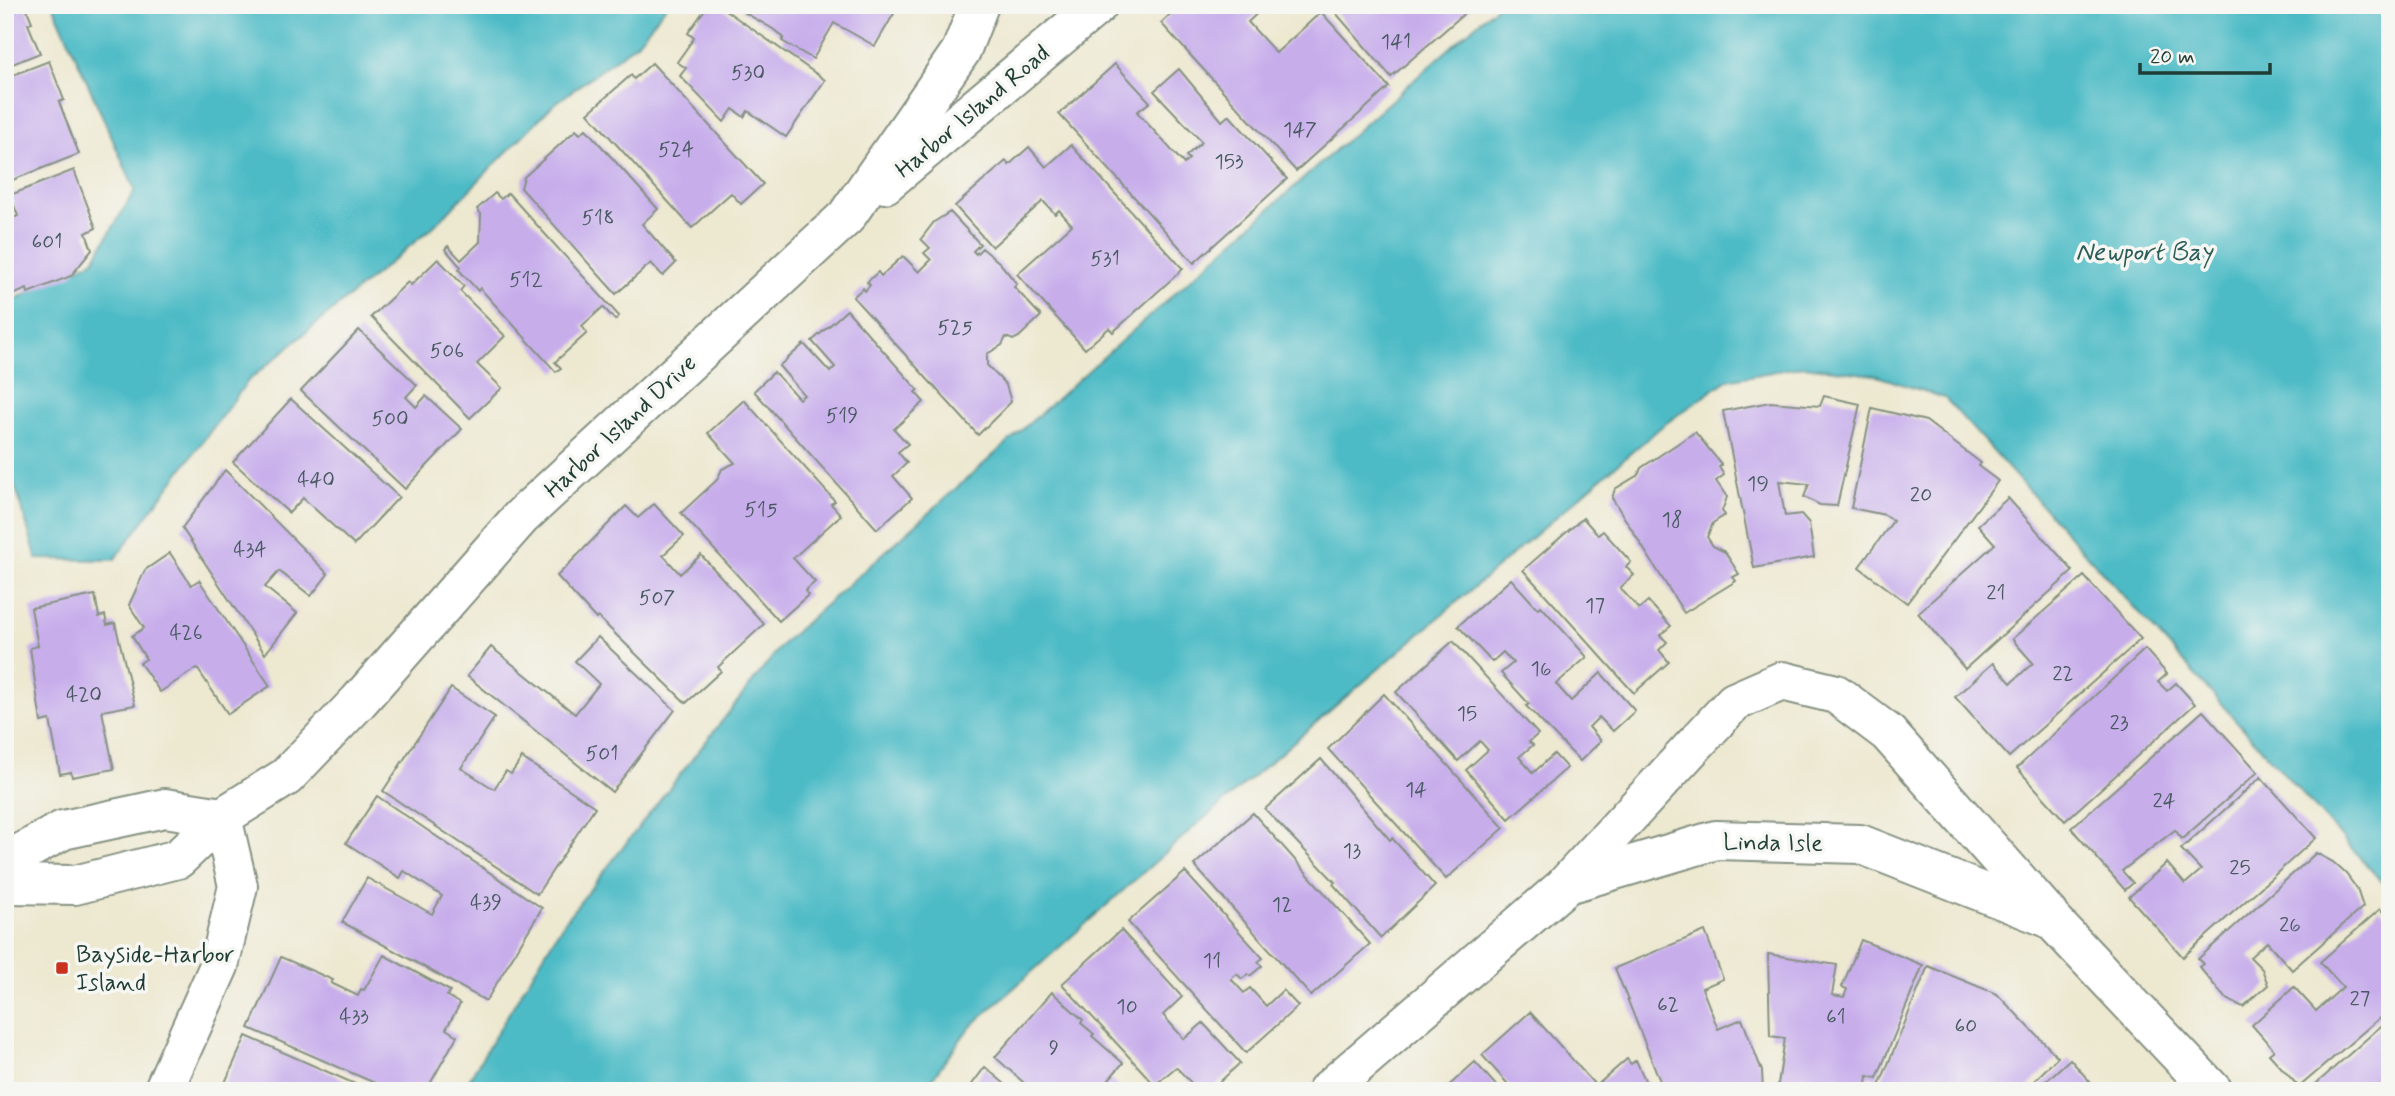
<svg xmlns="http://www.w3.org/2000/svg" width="2395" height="1096" font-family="Mynerve,sans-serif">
	<rect width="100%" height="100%" fill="#f6f6f2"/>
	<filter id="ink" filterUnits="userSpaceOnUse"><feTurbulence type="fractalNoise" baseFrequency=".0143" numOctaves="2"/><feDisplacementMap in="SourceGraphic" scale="14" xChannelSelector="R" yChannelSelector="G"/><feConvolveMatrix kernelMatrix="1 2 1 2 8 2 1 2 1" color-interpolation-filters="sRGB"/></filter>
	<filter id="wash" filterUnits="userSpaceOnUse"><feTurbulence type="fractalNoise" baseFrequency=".00686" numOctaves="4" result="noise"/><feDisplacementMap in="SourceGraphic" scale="28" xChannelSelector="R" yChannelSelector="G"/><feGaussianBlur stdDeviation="1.57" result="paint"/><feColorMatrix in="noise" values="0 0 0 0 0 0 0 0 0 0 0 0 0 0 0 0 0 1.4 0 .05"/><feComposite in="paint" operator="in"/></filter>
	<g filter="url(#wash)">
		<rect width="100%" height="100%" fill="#ede8d0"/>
		<!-- water -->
		<g fill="#4dbbc6" stroke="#367c7d" stroke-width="2">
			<path d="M 53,5 L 667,5 L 637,43 L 553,105 L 434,226 L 248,381 L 114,560 L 37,559 L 5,452 L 5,304 L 93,261 L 135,190 Z"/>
			<path d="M 1498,5 L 2390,5 L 2390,891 L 1945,398 L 1874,375 L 1804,366 L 1727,380 L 1661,427 L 1192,829 L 969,1028 L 923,1091 L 462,1091 L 562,925 L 784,642 Z"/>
		</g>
		<g id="blocks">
			<!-- building -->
			<g fill="#c7aeeb">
				<path d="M 5,5 L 25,5 L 32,22 L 28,24 L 40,53 L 5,67 Z"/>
				<path d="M 708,5 L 718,5 L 825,80 L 786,137 L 748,111 L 744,117 L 733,109 L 724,122 L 680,76 L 686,68 L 677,62 L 694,38 L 688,33 Z"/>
				<path d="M 745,5 L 899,5 L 875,46 L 834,23 L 813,59 L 782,41 L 784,38 L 773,29 L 742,11 Z"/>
				<path d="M 1180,5 L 1266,5 L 1248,22 L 1276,53 L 1321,12 L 1389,87 L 1296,171 L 1161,23 Z"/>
				<path d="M 1329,5 L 1474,5 L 1391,77 Z"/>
				<path d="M 49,61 L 64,100 L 59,102 L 79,154 L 5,183 L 5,78 Z"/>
				<path d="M 652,63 L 763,184 L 741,204 L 731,193 L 692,228 L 588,113 L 631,75 L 634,79 Z"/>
				<path d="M 1115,64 L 1150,102 L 1137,112 L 1184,164 L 1189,159 L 1186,156 L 1202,142 L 1154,91 L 1179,69 L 1222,121 L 1229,115 L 1287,179 L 1194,263 L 1059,114 Z"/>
				<path d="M 586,129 L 658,209 L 642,224 L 676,263 L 663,276 L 651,263 L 616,294 L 521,188 L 524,177 L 576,130 L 580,134 Z"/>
				<path d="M 1071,145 L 1183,269 L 1113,332 L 1109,328 L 1085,349 L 1017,274 L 1072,225 L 1059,210 L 1055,214 L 1043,201 L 992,247 L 955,206 L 1006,161 L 1009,165 L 1029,147 L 1046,167 Z"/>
				<path d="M 74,170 L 96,228 L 86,233 L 92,250 L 71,276 L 28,293 L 27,289 L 5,298 L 5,221 L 18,216 L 10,195 Z"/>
				<path d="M 495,193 L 501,199 L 508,193 L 619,316 L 615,320 L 603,307 L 582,326 L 587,333 L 555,362 L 561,368 L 556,372 L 480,288 L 478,291 L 459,270 L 461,267 L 445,249 L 448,246 L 461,260 L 480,242 L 481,214 L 477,209 Z"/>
				<path d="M 950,212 L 980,244 L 973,251 L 976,254 L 982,248 L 1000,263 L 1017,284 L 1014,287 L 1041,316 L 1019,337 L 1013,340 L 1006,337 L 1002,345 L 987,354 L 987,365 L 1006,385 L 1011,402 L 978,435 L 853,297 L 863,288 L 865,291 L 870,285 L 867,282 L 878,272 L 881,276 L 903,256 L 919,272 L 931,260 L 924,253 L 930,248 L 921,239 L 934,222 Z"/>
				<path d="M 438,259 L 464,286 L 460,291 L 505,336 L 477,364 L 502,388 L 470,418 L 371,317 L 408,282 L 411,285 Z"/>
				<path d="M 847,310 L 918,390 L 915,392 L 924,402 L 894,429 L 908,444 L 898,452 L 907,463 L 893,476 L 912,498 L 877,529 L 754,391 L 774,372 L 799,399 L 804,395 L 779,366 L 804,344 L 830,372 L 835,367 L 812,341 Z"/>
				<path d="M 359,330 L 417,385 L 406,397 L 416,407 L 426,396 L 462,429 L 405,489 L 301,391 Z"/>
				<path d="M 1824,396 L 1860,404 L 1837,506 L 1820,505 L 1804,497 L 1809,484 L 1779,481 L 1785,516 L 1801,514 L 1809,523 L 1814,557 L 1754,568 L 1723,411 L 1770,402 L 1820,406 Z"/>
				<path d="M 291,399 L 399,497 L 354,545 L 303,498 L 289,513 L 233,462 Z"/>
				<path d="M 744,400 L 835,501 L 831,504 L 841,515 L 793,558 L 815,582 L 805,591 L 808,595 L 779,621 L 681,513 L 717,480 L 722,469 L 735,463 L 708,433 Z"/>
				<path d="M 1872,408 L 1926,421 L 1981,463 L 1978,466 L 1998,481 L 1907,603 L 1859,567 L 1893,521 L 1885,515 L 1851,508 Z"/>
				<path d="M 1695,432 L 1722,465 L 1719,467 L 1724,475 L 1716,481 L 1727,497 L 1722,511 L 1725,515 L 1713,523 L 1707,537 L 1713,546 L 1725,552 L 1739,574 L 1733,577 L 1736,581 L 1684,613 L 1612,498 L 1615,489 L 1638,475 L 1641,468 Z"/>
				<path d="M 225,470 L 328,574 L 311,596 L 279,571 L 265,587 L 297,613 L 265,654 L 182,528 Z"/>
				<path d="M 2008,498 L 2073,571 L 1965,669 L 1918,613 L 1995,544 L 1978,525 Z"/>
				<path d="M 654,504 L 684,536 L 663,555 L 680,574 L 701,555 L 764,624 L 718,667 L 721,671 L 686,703 L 598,617 L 596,619 L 557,576 L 626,506 L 638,518 Z"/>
				<path d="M 1583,518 L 1598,535 L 1603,531 L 1631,562 L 1626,567 L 1634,575 L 1620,588 L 1639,609 L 1648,601 L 1671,626 L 1660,635 L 1667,642 L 1659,650 L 1669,662 L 1634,693 L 1523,570 Z"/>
				<path d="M 170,553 L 191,585 L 199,580 L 270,686 L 228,714 L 197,668 L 160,692 L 140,663 L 146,659 L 132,636 L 144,628 L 129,605 L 145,570 Z"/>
				<path d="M 2084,576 L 2141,639 L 2009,757 L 1955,697 L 1993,663 L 2011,683 L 2033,663 L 2012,639 Z"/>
				<path d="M 1511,579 L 1538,609 L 1541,606 L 1587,657 L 1556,684 L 1571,701 L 1601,673 L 1635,711 L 1613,731 L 1599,717 L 1589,727 L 1601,741 L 1580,761 L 1526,706 L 1529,704 L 1501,673 L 1513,663 L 1503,652 L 1492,662 L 1458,626 Z"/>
				<path d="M 95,595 L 99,617 L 105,615 L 107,625 L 115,623 L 135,705 L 102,711 L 114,769 L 72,777 L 71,772 L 60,774 L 50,720 L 41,722 L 30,648 L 38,646 L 31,608 Z"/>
				<path d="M 598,637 L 675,710 L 612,792 L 467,676 L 491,647 L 575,714 L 599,684 L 575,661 Z"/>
				<path d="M 1453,641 L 1538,734 L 1529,742 L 1533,745 L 1519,757 L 1533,773 L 1554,754 L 1567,768 L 1509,819 L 1466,770 L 1488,750 L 1480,741 L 1458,761 L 1396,692 Z"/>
				<path d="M 2145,649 L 2167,674 L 2158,682 L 2167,691 L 2176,683 L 2195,704 L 2065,821 L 2017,768 Z"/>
				<path d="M 451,688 L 495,717 L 461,768 L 494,789 L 506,771 L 511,774 L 522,758 L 595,807 L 537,894 L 383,791 Z"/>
				<path d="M 1384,694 L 1504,828 L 1446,879 L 1328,749 Z"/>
				<path d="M 2203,711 L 2258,772 L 2182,839 L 2175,830 L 2122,871 L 2133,883 L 2125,890 L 2071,828 Z"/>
				<path d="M 1321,759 L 1390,840 L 1392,838 L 1435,886 L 1381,938 L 1333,884 L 1335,882 L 1265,809 Z"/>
				<path d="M 2261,777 L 2316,838 L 2183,957 L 2129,897 L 2167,863 L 2185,884 L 2201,870 L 2181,849 Z"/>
				<path d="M 377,796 L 542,908 L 486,1001 L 342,922 L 367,878 L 432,914 L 442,896 L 404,871 L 400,878 L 346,843 Z"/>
				<path d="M 1253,813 L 1370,944 L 1311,996 L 1194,865 Z"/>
				<path d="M 2316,853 L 2333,862 L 2346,874 L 2357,889 L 2363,907 L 2292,970 L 2267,942 L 2250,957 L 2262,969 L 2268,985 L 2243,1007 L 2225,998 L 2199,967 L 2203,964 L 2198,959 Z"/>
				<path d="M 1185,872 L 1263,958 L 1258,962 L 1262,966 L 1250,976 L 1248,974 L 1242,979 L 1237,974 L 1231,979 L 1244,993 L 1250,988 L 1266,1006 L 1283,990 L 1298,1006 L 1246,1053 L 1128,922 Z"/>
				<path d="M 2380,909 L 2390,919 L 2390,1009 L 2299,1087 L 2269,1054 L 2274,1050 L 2252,1025 L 2294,987 L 2316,1011 L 2343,987 L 2320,962 Z"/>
				<path d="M 1121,930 L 1182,997 L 1163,1015 L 1184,1039 L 1203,1023 L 1240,1063 L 1210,1091 L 1199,1091 L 1176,1067 L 1155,1085 L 1062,984 Z"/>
				<path d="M 1705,931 L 1723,979 L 1702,988 L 1718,1029 L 1742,1019 L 1762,1071 L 1763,1091 L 1664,1091 L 1615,968 Z"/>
				<path d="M 1861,940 L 1923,965 L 1877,1078 L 1868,1076 L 1866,1091 L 1777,1091 L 1785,1038 L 1770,1036 L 1768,954 L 1837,965 L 1832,995 L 1844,997 L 1847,989 L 1842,987 Z"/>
				<path d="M 384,955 L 450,991 L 447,996 L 460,1004 L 446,1029 L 457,1036 L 426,1091 L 393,1091 L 249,1028 L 281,957 L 333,980 L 331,983 L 358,996 L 361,989 L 364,990 Z"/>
				<path d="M 1928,966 L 1997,994 L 2058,1057 L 2024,1091 L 1877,1091 Z"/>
				<path d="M 1052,992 L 1083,1020 L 1081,1023 L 1094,1034 L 1092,1036 L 1123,1063 L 1109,1079 L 1123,1091 L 1033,1091 L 995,1057 Z"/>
				<path d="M 1530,1012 L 1596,1086 L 1627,1059 L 1631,1064 L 1636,1060 L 1650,1091 L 1514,1091 L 1482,1055 Z"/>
				<path d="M 2390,1018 L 2390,1087 L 2385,1091 L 2308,1091 Z"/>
				<path d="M 246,1036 L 371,1091 L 294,1091 L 286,1087 L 284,1091 L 231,1091 L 223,1087 Z"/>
				<path d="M 2070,1059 L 2098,1091 L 2035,1091 Z"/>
				<path d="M 1475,1062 L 1501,1091 L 1443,1091 Z"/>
				<path d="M 985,1067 L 1013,1091 L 967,1091 Z"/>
			</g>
		</g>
	</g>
	<g filter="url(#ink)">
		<use href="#blocks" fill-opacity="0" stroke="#869282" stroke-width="2"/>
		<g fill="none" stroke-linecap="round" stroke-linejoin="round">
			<defs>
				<g id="minor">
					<path d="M 885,184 L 1098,5"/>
					<path d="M 5,862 L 63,830 L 165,808 L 222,817"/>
					<path d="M 1567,883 L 1734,702 L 1782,681 L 1836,694 L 1888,733 L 2048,914"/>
					<path d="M 5,884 L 75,885 L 178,859 L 222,817 L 286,777 L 358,702 L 521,517 L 846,217 L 961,51 L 979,5"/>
					<path d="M 163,1091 L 219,966 L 238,886 L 222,817"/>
					<path d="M 1327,1091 L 1567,884 L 1716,840 L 1860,844 L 2051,919 L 2213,1091"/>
				</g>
			</defs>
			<!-- minor casing -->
			<use href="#minor" stroke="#869282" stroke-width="42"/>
			<!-- minor -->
			<use href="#minor" stroke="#fff" stroke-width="38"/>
		</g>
	</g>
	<!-- markers -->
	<rect fill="#c8321e" stroke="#f6f6f2" stroke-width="2.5" x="55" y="961" width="14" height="14" rx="3.5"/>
	<g text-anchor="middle" stroke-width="7" stroke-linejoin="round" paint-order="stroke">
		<!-- number labels -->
		<g font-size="21" fill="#495962">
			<text x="1396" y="48">141</text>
			<text x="748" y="79">530</text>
			<text x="1300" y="136">147</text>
			<text x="676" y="156">524</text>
			<text x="1229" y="168">153</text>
			<text x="598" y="224">518</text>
			<text x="47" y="248">601</text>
			<text x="1105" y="265">531</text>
			<text x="526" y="286">512</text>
			<text x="955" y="334">525</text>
			<text x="447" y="357">506</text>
			<text x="842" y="422">519</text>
			<text x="390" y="425">500</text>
			<text x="316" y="486">440</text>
			<text x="1758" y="490">19</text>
			<text x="1921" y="501">20</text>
			<text x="761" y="516">515</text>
			<text x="1672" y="526">18</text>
			<text x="250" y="556">434</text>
			<text x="1996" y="599">21</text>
			<text x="657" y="604">507</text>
			<text x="1595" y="612">17</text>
			<text x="186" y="639">426</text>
			<text x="1541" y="675">16</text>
			<text x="2063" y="680">22</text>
			<text x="84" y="701">420</text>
			<text x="1467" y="720">15</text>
			<text x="2119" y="729">23</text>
			<text x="602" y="760">501</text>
			<text x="1416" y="796">14</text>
			<text x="2164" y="807">24</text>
			<text x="1352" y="857">13</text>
			<text x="2240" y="874">25</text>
			<text x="486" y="909">439</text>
			<text x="1282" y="911">12</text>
			<text x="2290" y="931">26</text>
			<text x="1212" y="967">11</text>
			<text x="2360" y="1005">27</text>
			<text x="1668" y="1011">62</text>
			<text x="1127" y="1013">10</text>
			<text x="354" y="1023">433</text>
			<text x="1836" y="1023">61</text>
			<text x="1966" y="1032">60</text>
			<text x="1054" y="1054">9</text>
		</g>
		<!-- street labels -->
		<g font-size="24" fill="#1f3d34" stroke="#f6f6f2">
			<text transform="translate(972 111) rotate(-40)" y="8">Harbor Island Road</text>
			<text transform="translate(620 426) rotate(-43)" y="8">Harbor Island Drive</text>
			<text transform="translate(1773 842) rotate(1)" y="8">Linda Isle</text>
		</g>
		<!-- poi labels -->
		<g font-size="24" fill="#1f3d34" stroke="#f6f6f2" text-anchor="start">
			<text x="76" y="962">Bayside-Harbor<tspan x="76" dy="28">Island</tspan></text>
		</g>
		<!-- water labels -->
		<g font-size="26" font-style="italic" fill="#2a5c58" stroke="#f6f6f2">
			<text x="2144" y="260">Newport Bay</text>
		</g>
	</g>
	<!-- margin -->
	<rect width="2395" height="1096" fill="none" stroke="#f6f6f2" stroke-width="28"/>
	<!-- scale -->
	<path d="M2140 63v10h130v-10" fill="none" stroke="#1f3d34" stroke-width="3.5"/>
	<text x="2150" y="63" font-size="21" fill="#1f3d34" stroke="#f6f6f2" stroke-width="5" paint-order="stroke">20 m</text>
</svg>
